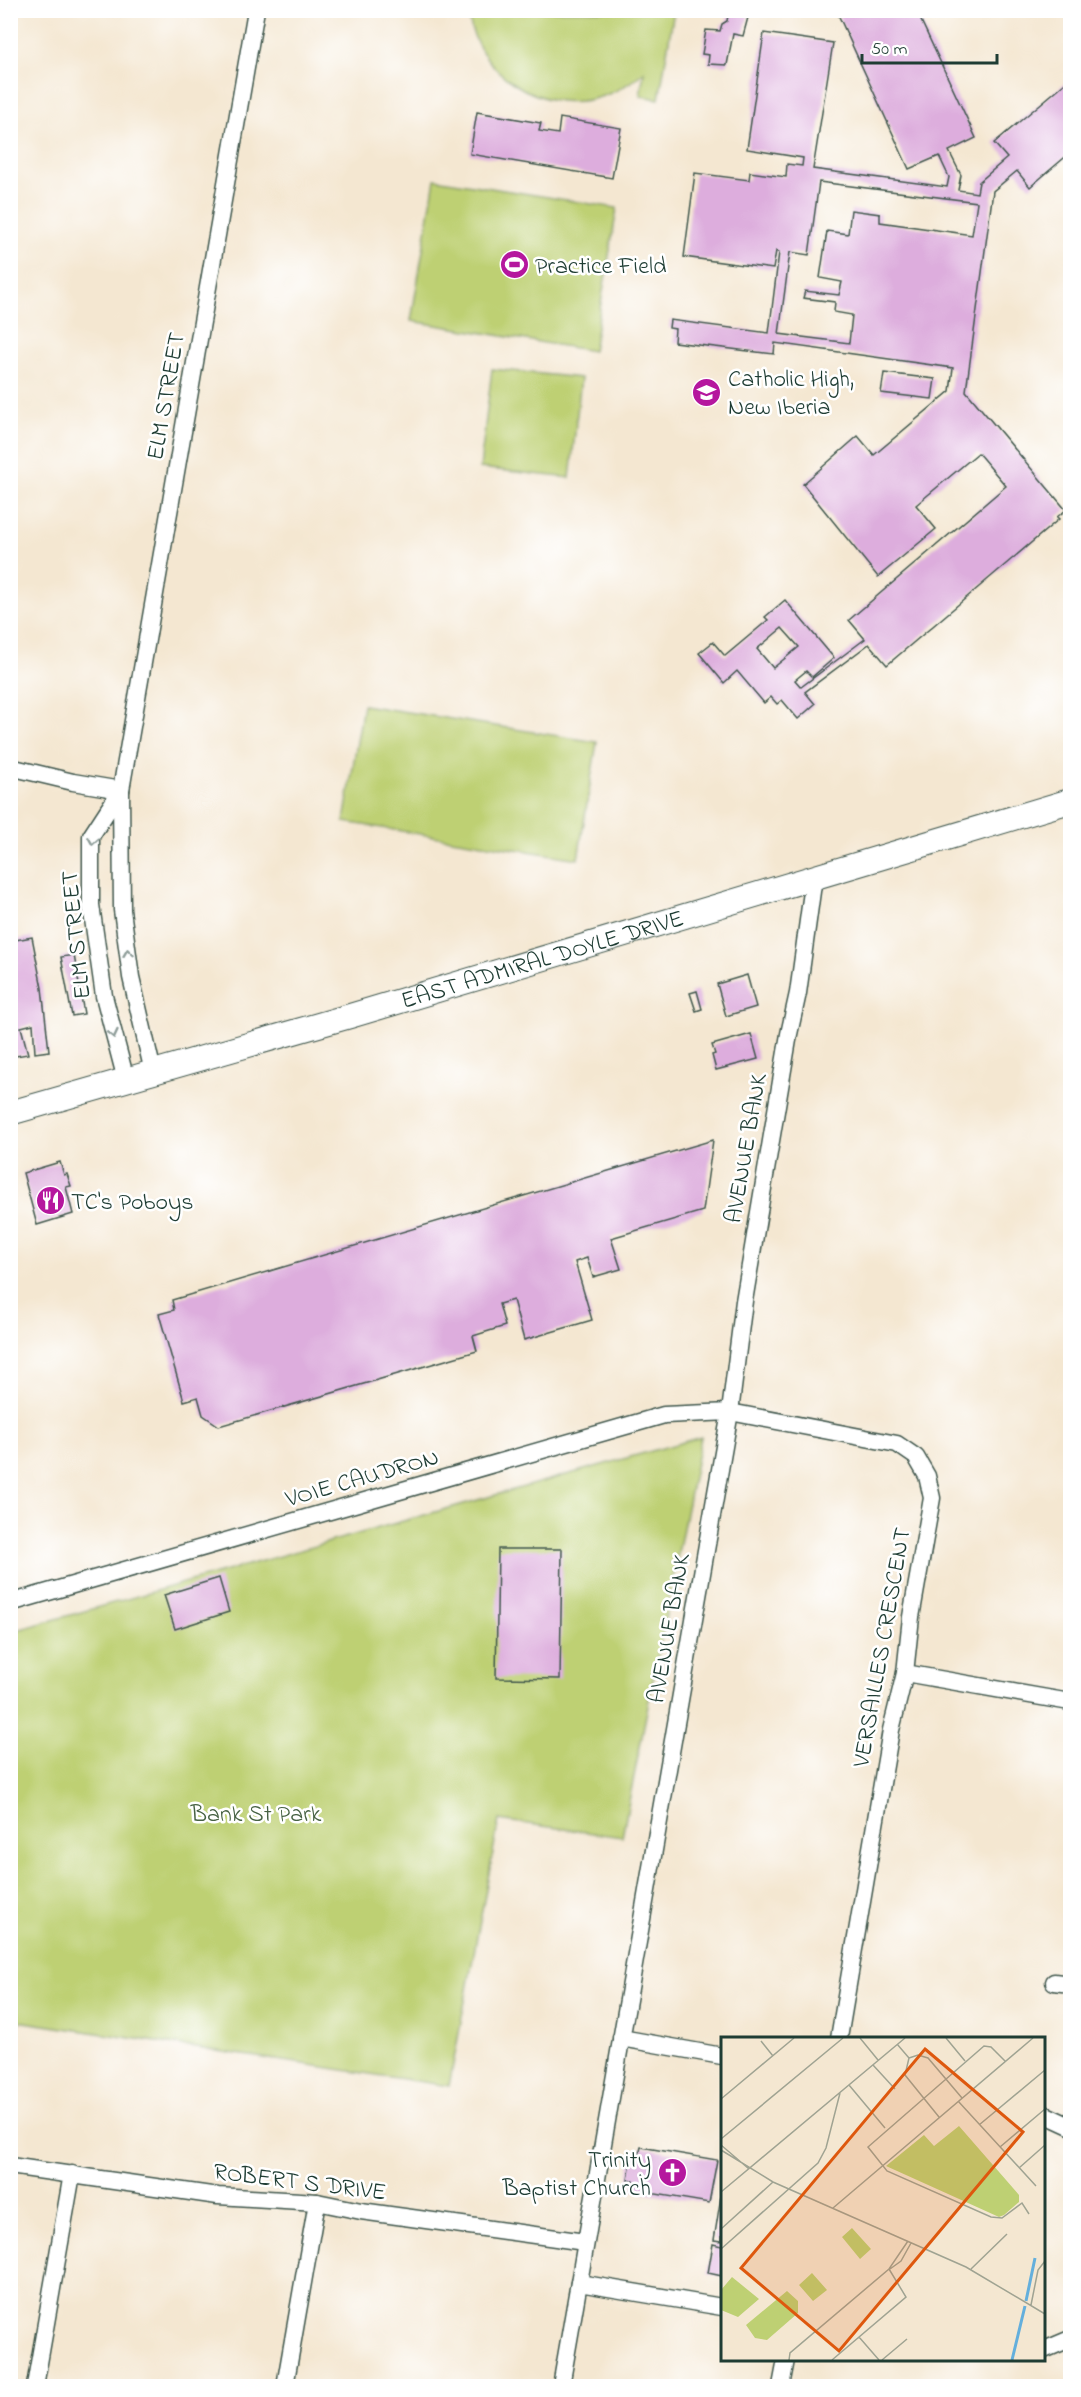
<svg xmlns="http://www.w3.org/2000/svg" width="1081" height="2397" font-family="'Indie Flower',sans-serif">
	<rect width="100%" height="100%" fill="#fff"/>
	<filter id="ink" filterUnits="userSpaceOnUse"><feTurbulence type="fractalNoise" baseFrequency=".0167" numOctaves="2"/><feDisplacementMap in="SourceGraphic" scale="12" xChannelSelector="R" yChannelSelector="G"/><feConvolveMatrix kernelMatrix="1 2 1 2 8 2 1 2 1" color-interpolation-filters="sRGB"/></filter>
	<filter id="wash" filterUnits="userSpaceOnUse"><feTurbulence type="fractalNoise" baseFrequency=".008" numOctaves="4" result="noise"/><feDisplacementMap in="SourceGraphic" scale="24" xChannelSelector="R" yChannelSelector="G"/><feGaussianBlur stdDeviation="1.35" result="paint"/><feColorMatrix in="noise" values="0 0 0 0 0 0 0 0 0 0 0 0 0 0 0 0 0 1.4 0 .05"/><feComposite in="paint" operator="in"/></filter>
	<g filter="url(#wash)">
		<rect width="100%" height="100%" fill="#f4e7d1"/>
		<!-- green -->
		<g fill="#bed073" stroke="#6e8654" stroke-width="1.5">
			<path d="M 468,11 L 674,11 L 659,99 L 640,96 L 644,72 C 631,83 617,92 600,97 C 542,116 474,72 468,11 Z"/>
			<path d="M 435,179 L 617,208 L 593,351 L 411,321 Z"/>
			<path d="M 492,369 L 581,378 L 570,478 L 480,468 Z"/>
			<path d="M 363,705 L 597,742 L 578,859 L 344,822 Z"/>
			<path d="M 701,1437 L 622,1837 L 499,1820 L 449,2086 L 11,2020 L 10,1632 Z"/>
		</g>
		<g id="blocks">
			<!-- building -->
			<g fill="#ddaddd" fill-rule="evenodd">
				<path d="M 729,10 L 750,10 L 743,36 L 733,34 L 727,65 L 708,64 L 709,55 L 702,54 L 706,30 L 720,31 L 722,24 L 727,21 Z"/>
				<path d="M 836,10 L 916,10 L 976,138 L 949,151 L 961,175 L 958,190 L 977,193 L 979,182 L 1007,158 L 994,143 L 1070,79 L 1070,153 L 1030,187 L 1017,171 L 993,191 L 966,391 L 1066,510 L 1057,517 L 1059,519 L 887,665 L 869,644 L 805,692 L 815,704 L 798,719 L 782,700 L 777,704 L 771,697 L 764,703 L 737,671 L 724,683 L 699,653 L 713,642 L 725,656 L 768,620 L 765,617 L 785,600 L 834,658 L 812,677 L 806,671 L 795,680 L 801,687 L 865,639 L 849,620 L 1006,486 L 978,453 L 916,505 L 936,529 L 878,577 L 803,484 L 858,436 L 874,455 L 950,391 L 953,368 L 775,343 L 774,354 L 674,342 L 675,329 L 669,328 L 670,320 L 769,333 L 779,252 L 776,251 L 773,269 L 684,257 L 695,173 L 749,180 L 750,172 L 786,177 L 787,164 L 802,166 L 803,158 L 747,149 L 764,33 L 833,43 L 813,169 L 947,187 L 949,177 L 939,156 L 909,169 ZM 819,182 L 977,202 L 972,235 L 880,222 L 880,214 L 851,210 L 848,234 L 827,231 L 820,278 L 842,282 L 839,295 L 805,291 L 803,298 L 835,302 L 834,312 L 852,315 L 849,343 L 779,334 L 790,252 L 809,255 ZM 782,628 L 799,647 L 773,668 L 757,649 Z"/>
				<path d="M 477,112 L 541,123 L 539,131 L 558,134 L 560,118 L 621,128 L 612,178 L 470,154 Z"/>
				<path d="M 884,373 L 935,379 L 932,399 L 881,393 Z"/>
				<path d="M 32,937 L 42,988 L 49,1051 L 35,1053 L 33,1024 L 21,1027 L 28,1054 L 16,1056 L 10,1036 L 10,941 Z"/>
				<path d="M 74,955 L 84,1014 L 72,1016 L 61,957 Z"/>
				<path d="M 747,975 L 756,1007 L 726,1016 L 717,984 Z"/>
				<path d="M 697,991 L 702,1009 L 696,1011 L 690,993 Z"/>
				<path d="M 751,1034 L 758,1059 L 716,1070 L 712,1055 L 715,1054 L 712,1045 Z"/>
				<path d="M 713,1140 L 703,1211 L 611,1238 L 621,1269 L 593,1277 L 587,1258 L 575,1262 L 592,1320 L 524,1340 L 513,1300 L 499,1304 L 505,1326 L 473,1336 L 477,1351 L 219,1426 L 203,1415 L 198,1397 L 184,1401 L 159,1314 L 174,1310 L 172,1300 Z"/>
				<path d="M 60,1162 L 64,1175 L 67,1174 L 71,1186 L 66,1187 L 73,1214 L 37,1225 L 23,1173 Z"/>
				<path d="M 498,1549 L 562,1549 L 560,1679 L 496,1678 Z"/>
				<path d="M 219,1578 L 229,1612 L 175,1629 L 164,1595 Z"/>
				<path d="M 641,2147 L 717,2160 L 709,2203 L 632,2190 L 634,2181 L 628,2180 L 632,2154 L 639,2155 Z"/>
				<path d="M 721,2196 L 722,2196 L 722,2241 L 714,2240 Z"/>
				<path d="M 713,2244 L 722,2246 L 722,2276 L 708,2273 Z"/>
			</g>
		</g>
	</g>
	<g filter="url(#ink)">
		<use href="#blocks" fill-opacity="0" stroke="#3f564c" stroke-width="1.5"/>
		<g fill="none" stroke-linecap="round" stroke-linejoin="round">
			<defs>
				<g id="minor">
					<path d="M 10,767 L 73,782 L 121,790"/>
					<path d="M 121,790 L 91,836 L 91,905 L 104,996 L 126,1080"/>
					<path d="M 153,1072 L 131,977 L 122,910 L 121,790 L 256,10"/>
					<path d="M 10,1603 L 664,1415 L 730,1412 L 897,1444 L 916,1457 L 927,1476 L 932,1498 L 911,1617 L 905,1673 L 891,1730 L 839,2038"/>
					<path d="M 905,1673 L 1070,1702"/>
					<path d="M 1054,1982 L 1070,1984"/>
					<path d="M 621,2038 L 722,2056"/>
					<path d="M 1044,2114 L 1070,2126"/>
					<path d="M 10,2166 L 218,2196 L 317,2202 L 361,2211 L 585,2242"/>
					<path d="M 579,2283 L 722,2307"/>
					<path d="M 1044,2350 L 1070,2339"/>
					<path d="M 35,2386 L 72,2174"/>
					<path d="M 285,2386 L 317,2202"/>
					<path d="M 561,2386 L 730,1412 L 744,1301 L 789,1034 L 798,993 L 814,877"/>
					<path d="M 781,2386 L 786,2360"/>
				</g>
				<g id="secondary">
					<path id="s1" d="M 10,1113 L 350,1016 L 1070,801"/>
				</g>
			</defs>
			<!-- minor casing -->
			<use href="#minor" stroke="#3f564c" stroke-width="19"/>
			<!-- secondary casing -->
			<use href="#secondary" stroke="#3f564c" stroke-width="26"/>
			<!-- minor -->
			<use href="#minor" stroke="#fff" stroke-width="16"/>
			<!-- secondary -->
			<use href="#secondary" stroke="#fff" stroke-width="24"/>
		</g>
		<!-- one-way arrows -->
		<defs><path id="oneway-chevron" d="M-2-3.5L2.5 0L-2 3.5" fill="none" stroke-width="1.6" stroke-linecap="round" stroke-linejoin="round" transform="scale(1.5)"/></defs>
		<g stroke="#8f9e9a">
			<use href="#oneway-chevron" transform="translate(93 841) rotate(99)"/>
			<use href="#oneway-chevron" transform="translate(128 953) rotate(-98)"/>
			<use href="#oneway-chevron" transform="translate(113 1034) rotate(77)"/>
		</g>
	</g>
	<!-- icons -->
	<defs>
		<symbol id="stadium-disc" viewBox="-11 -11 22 22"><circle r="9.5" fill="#b5179e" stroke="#fff"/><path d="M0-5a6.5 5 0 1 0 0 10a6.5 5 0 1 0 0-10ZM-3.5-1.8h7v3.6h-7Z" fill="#fff"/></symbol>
		<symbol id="school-disc" viewBox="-11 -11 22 22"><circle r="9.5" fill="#b5179e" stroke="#fff"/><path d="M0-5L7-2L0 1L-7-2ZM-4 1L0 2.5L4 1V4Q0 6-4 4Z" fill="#fff"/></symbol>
		<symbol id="restaurant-disc" viewBox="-11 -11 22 22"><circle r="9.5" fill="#b5179e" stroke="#fff"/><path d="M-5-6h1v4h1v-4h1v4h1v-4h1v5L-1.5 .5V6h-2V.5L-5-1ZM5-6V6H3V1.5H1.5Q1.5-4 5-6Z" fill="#fff"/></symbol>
		<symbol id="church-disc" viewBox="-11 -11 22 22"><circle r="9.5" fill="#b5179e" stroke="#fff"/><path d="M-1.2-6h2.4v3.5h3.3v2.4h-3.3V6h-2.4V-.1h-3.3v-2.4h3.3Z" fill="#fff"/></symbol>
	</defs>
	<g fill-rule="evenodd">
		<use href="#stadium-disc" x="498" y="248" width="33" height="33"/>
		<use href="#school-disc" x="690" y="376" width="33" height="33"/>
		<use href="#restaurant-disc" x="34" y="1184" width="33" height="33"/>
		<use href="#church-disc" x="656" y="2156" width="33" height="33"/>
	</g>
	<g text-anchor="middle" stroke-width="5" stroke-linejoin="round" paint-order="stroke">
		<!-- poi labels -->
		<g font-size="24" fill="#1f3d34" stroke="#fff" text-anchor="start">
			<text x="535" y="273">Practice Field</text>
			<text x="728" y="386">Catholic High,<tspan x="728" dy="28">New Iberia</tspan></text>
			<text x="71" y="1209">TC's Poboys</text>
			<text x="651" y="2167" text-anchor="end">Trinity<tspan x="651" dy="28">Baptist Church</tspan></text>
		</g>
		<!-- street labels -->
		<g font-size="24" fill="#1f3d34" stroke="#fff">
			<text transform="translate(165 396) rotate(-80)" y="8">ELM STREET</text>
			<text transform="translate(75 935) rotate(-96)" y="8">ELM STREET</text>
			<text dy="8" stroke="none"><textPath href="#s1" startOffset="554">EAST ADMIRAL DOYLE DRIVE</textPath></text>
			<text transform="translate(745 1148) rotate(-80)" y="8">AVENUE BANK</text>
			<text transform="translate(362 1477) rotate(-16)" y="8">VOIE CAUDRON</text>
			<text transform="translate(668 1628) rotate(-80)" y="8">AVENUE BANK</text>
			<text transform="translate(881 1647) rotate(-80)" y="8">VERSAILLES CRESCENT</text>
			<text transform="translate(300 2181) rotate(7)" y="8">ROBERT S DRIVE</text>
		</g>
		<!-- park labels -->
		<g font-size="24" fill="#476244" stroke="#fff">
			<text x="256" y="1821">Bank St Park</text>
		</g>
	</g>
	<!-- overview -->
	<g transform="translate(721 2037)">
		<rect width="324" height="324" fill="#f4e7d1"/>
		<path d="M 238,89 L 298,158 L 298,165 L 283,178 L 278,180 L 165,129 L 203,98 L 213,109 ZM 131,191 L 150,212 L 139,222 L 121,200 ZM 91,236 L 106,253 L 92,264 L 78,248 ZM 11,240 L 38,262 L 17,280 L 0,273 L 0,253 ZM 66,254 L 77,264 L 77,276 L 46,303 L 34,301 L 25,288 Z" fill="#bed073"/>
		<path fill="none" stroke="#64afdc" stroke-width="3" d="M 305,264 L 314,221M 291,323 L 304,269"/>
		<path fill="none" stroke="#9fa392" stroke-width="1.5" d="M 139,1 L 157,23M 225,1 L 244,24M 40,4 L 52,19M 176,7 L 188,21M 188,21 L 197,18 L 207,21 L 241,61M 188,21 L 184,38 L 218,80M 284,24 L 270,10 L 263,9 L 147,110 L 166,134 L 270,180 L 281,181 L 301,166 L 308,177M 152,28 L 174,52M 128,48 L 164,91M 0,62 L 73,1M 237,64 L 315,149M 258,88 L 324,33M 0,102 L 122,1M 0,108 L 28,132M 279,110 L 324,72M 0,113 L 52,145 L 245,230 L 324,277M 298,131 L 324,108M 0,155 L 184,1M 112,171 L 312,1M 0,192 L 52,145M 0,212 L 97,126 L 105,111 L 119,56M 169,232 L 180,224 L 190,206M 250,232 L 286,197M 310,268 L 317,233 L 324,224M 138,300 L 158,323M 68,323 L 69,316 L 168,232 L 187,204M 111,323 L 185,260 L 168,232M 161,323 L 186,302"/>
		<path fill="#de580e" fill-opacity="0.15" stroke="#de580e" stroke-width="3" d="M 204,12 L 302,95 L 118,314 L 20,231 Z"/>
		<rect width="324" height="324" fill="none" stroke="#1f3d34" stroke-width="3"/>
	</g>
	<!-- margin -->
	<rect width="1081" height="2397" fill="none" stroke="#fff" stroke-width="36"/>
	<!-- scale -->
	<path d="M862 54v9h135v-9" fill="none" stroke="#1f3d34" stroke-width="3"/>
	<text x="871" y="54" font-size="18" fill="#1f3d34" stroke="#ffffff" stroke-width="4.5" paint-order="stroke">50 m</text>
</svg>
